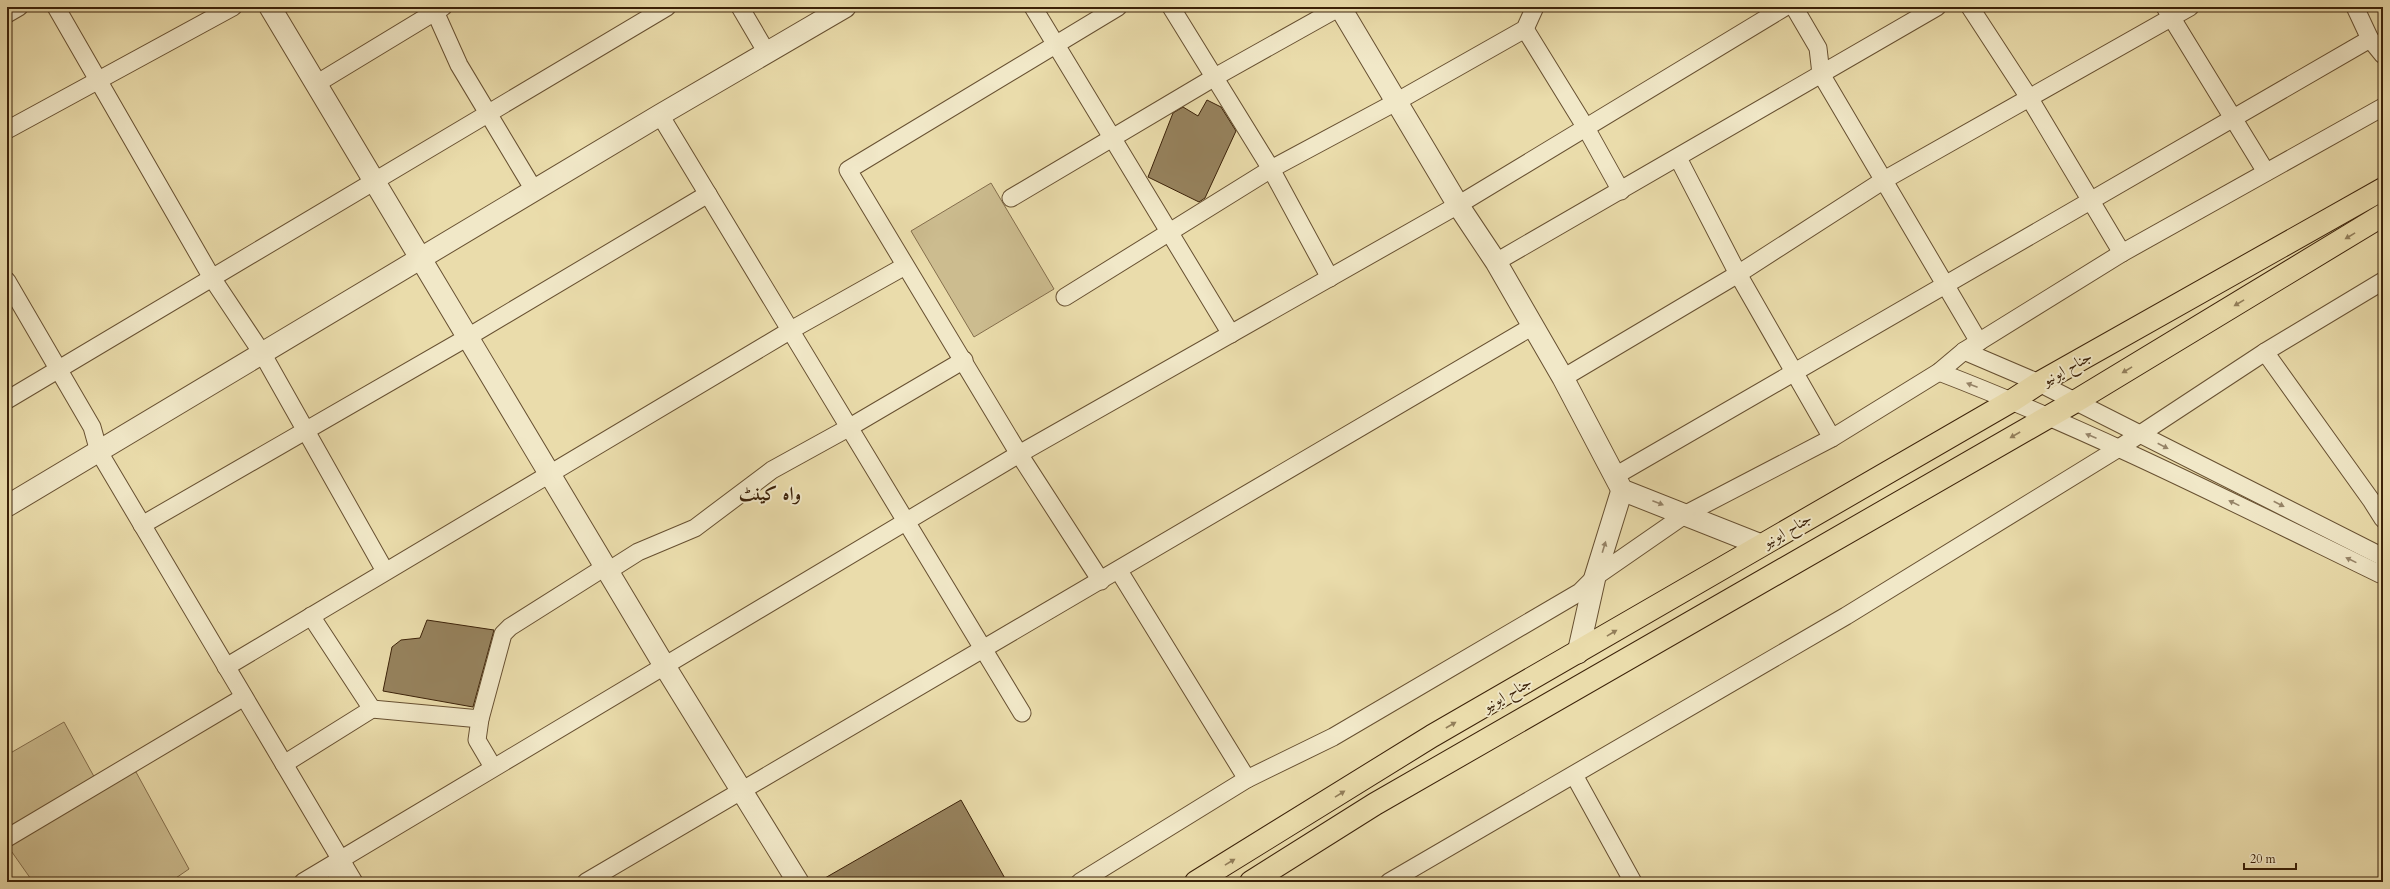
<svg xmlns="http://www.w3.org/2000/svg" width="2390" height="889" font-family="Cardo,Amiri,serif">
	<rect width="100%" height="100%" fill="#eadcab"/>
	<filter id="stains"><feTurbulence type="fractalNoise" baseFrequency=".005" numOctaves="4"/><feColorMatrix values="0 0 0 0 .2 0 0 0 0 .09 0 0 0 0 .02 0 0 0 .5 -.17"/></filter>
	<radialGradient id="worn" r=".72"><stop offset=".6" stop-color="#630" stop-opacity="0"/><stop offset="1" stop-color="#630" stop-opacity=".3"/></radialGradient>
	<!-- green -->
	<g fill="#ccbc8f" stroke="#846e4c">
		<path d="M 991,183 L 1054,289 L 974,337 L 911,231 Z"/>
		<path d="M 64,722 L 97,782 L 136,772 L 189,869 L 170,882 L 33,882 L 7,845 L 7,755 Z"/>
	</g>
	<!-- building -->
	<g fill="#96825d" stroke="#3b2108">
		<path d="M 1207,100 L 1221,107 L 1236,131 L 1205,198 L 1199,202 L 1148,177 L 1173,113 L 1183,107 L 1198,116 Z"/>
		<path d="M 427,620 L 494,630 L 473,707 L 383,691 L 392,647 L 401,640 L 420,638 Z"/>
		<path d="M 961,800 L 1007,882 L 818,882 Z"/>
	</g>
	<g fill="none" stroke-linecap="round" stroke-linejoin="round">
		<defs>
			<g id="minor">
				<path d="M 56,7 L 212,278 L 262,353 L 385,571"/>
				<path d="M 433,7 L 459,65 L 534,190"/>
				<path d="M 740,7 L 767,53"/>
				<path d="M 1033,7 L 1231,334"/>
				<path d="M 1171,7 L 1271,169 L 1330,278"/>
				<path d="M 1794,7 L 1818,48 L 1821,74 L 1979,342"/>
				<path d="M 1970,7 L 2030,99 L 2122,253"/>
				<path d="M 2165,7 L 2266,172"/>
				<path d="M 2355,7 L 2370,39 L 2383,55"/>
				<path d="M 7,14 L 19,7"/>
				<path d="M 1525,29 L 1586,128 L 1621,191"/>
				<path d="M 316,84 L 443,7"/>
				<path d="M 660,115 L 1022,713"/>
				<path d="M 7,130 L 233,7"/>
				<path d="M 1678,158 L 1738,274 L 1832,438"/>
				<path d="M 1011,198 L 1215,77 L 1340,7"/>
				<path d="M 1496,262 L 1937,7"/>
				<path d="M 7,281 L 92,427 L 99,452 L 354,882"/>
				<path d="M 1065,297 L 1271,169 L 1396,102 L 1525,29 L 1535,7"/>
				<path d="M 1964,351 L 2039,383 L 2383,557"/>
				<path d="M 2265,352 L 2371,500 L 2383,519"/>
				<path d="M 1939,372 C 2090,430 2234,503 2380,574 L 2383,567"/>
				<path d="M 1563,378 L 1738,274 L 1884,180 L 2190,7"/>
				<path d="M 7,400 L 667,7"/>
				<path d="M 1615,476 L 2370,39"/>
				<path d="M 142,525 L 468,337 L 708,194"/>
				<path d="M 608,571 L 638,552 L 695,528 L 772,470 L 850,427 L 964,360"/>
				<path d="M 1119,571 L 1247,779"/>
				<path d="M 1101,581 L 1019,454 L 848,170 L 1118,7"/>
				<path d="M 226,667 L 791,330 L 905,266"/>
				<path d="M 372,709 L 480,719"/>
				<path d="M 284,764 L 372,709 L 311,616"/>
				<path d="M 493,767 L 477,740 L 480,719 L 503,634 L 510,627 L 605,567"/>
				<path d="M 1574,775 L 1633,882"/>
				<path d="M 7,838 L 244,697"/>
				<path d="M 303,882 L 1019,454 L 1458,205 L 1785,7"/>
				<path d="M 335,882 L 344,865"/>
				<path d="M 586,882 L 1533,326"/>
				<path d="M 1080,882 L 1247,779 L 1333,737 L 1580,592 L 1595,577 L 1686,514 L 1832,438 L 1939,372 L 1964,351 L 2122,253 L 2383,107"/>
				<path d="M 1389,882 L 1846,616 L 2119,448 L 2265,352 L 2383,281"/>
			</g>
			<g id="tertiary">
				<path d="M 270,7 L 664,665 L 798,882"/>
				<path d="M 1340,7 L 1458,205 L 1496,262 L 1563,378 L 1622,490 L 1761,545"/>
				<path d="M 7,506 L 660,115 L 845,7"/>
				<path d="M 1578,653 L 1595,577 L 1622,490"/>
			</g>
			<g id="primary">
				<path d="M 1196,882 L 1432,736 L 2013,400 L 2039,383 L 2383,189"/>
				<path d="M 1251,882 L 1375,804 L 2076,401 L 2383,215"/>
			</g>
		</defs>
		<!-- minor casing -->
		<use href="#minor" stroke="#675031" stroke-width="19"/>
		<!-- tertiary casing -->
		<use href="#tertiary" stroke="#675031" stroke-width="23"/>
		<!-- primary casing -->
		<use href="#primary" stroke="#3b2108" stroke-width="24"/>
		<!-- minor -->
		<use href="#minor" stroke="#f1e8c8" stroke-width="17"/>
		<!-- tertiary -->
		<use href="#tertiary" stroke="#f1e8c8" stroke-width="21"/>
		<!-- primary -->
		<use href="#primary" stroke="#eadcab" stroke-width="22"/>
	</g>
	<!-- one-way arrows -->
	<defs><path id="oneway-solid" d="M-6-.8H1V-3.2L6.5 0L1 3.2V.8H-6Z"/></defs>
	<g fill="#927e5a">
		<use href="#oneway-solid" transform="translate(2350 236) rotate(149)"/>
		<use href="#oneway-solid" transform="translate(2239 303) rotate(149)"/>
		<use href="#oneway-solid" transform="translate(2127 370) rotate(149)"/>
		<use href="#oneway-solid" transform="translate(2015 435) rotate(150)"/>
		<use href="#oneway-solid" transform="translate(1612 633) rotate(-31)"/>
		<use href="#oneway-solid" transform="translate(1451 725) rotate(-30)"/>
		<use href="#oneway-solid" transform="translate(1340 794) rotate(-32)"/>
		<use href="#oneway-solid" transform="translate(1230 862) rotate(-31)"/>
	</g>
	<g fill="#968468">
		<use href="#oneway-solid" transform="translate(1972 385) rotate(-159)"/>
		<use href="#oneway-solid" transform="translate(2091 436) rotate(-157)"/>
		<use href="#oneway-solid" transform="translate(2163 446) rotate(27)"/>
		<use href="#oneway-solid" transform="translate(1658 503) rotate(21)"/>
		<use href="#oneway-solid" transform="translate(2234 503) rotate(-154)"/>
		<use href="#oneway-solid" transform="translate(2279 504) rotate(27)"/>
		<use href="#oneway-solid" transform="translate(1604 547) rotate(-73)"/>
		<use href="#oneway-solid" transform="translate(2351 560) rotate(-154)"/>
	</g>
	<g text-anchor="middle" stroke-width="4" stroke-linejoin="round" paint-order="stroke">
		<!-- street labels -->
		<g font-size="15" fill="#3b2108" stroke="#f1e8c8">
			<text transform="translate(2067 368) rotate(-29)" y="5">جناح ایونیو</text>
			<text transform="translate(1787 530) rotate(-30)" y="5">جناح ایونیو</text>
			<text transform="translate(1507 694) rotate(-30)" y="5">جناح ایونیو</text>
		</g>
		<!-- district labels -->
		<g font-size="19" font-weight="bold" fill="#3b2108" stroke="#f1e8c8">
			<text x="770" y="500">واہ کینٹ</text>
		</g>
	</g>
	<!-- margin -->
	<rect width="2390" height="889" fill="none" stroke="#eadcab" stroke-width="24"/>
	<rect x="8" y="8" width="2374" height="873" fill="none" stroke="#3b2108" stroke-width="2"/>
	<rect x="12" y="12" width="2366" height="865" fill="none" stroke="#3b2108"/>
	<!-- scale -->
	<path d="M2244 863v6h52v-6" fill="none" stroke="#3b2108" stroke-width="2"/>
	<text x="2250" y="863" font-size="12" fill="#3b2108" stroke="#f1e8c8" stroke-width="3" paint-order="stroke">20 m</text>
	<rect width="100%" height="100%" filter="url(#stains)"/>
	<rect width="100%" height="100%" fill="url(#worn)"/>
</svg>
